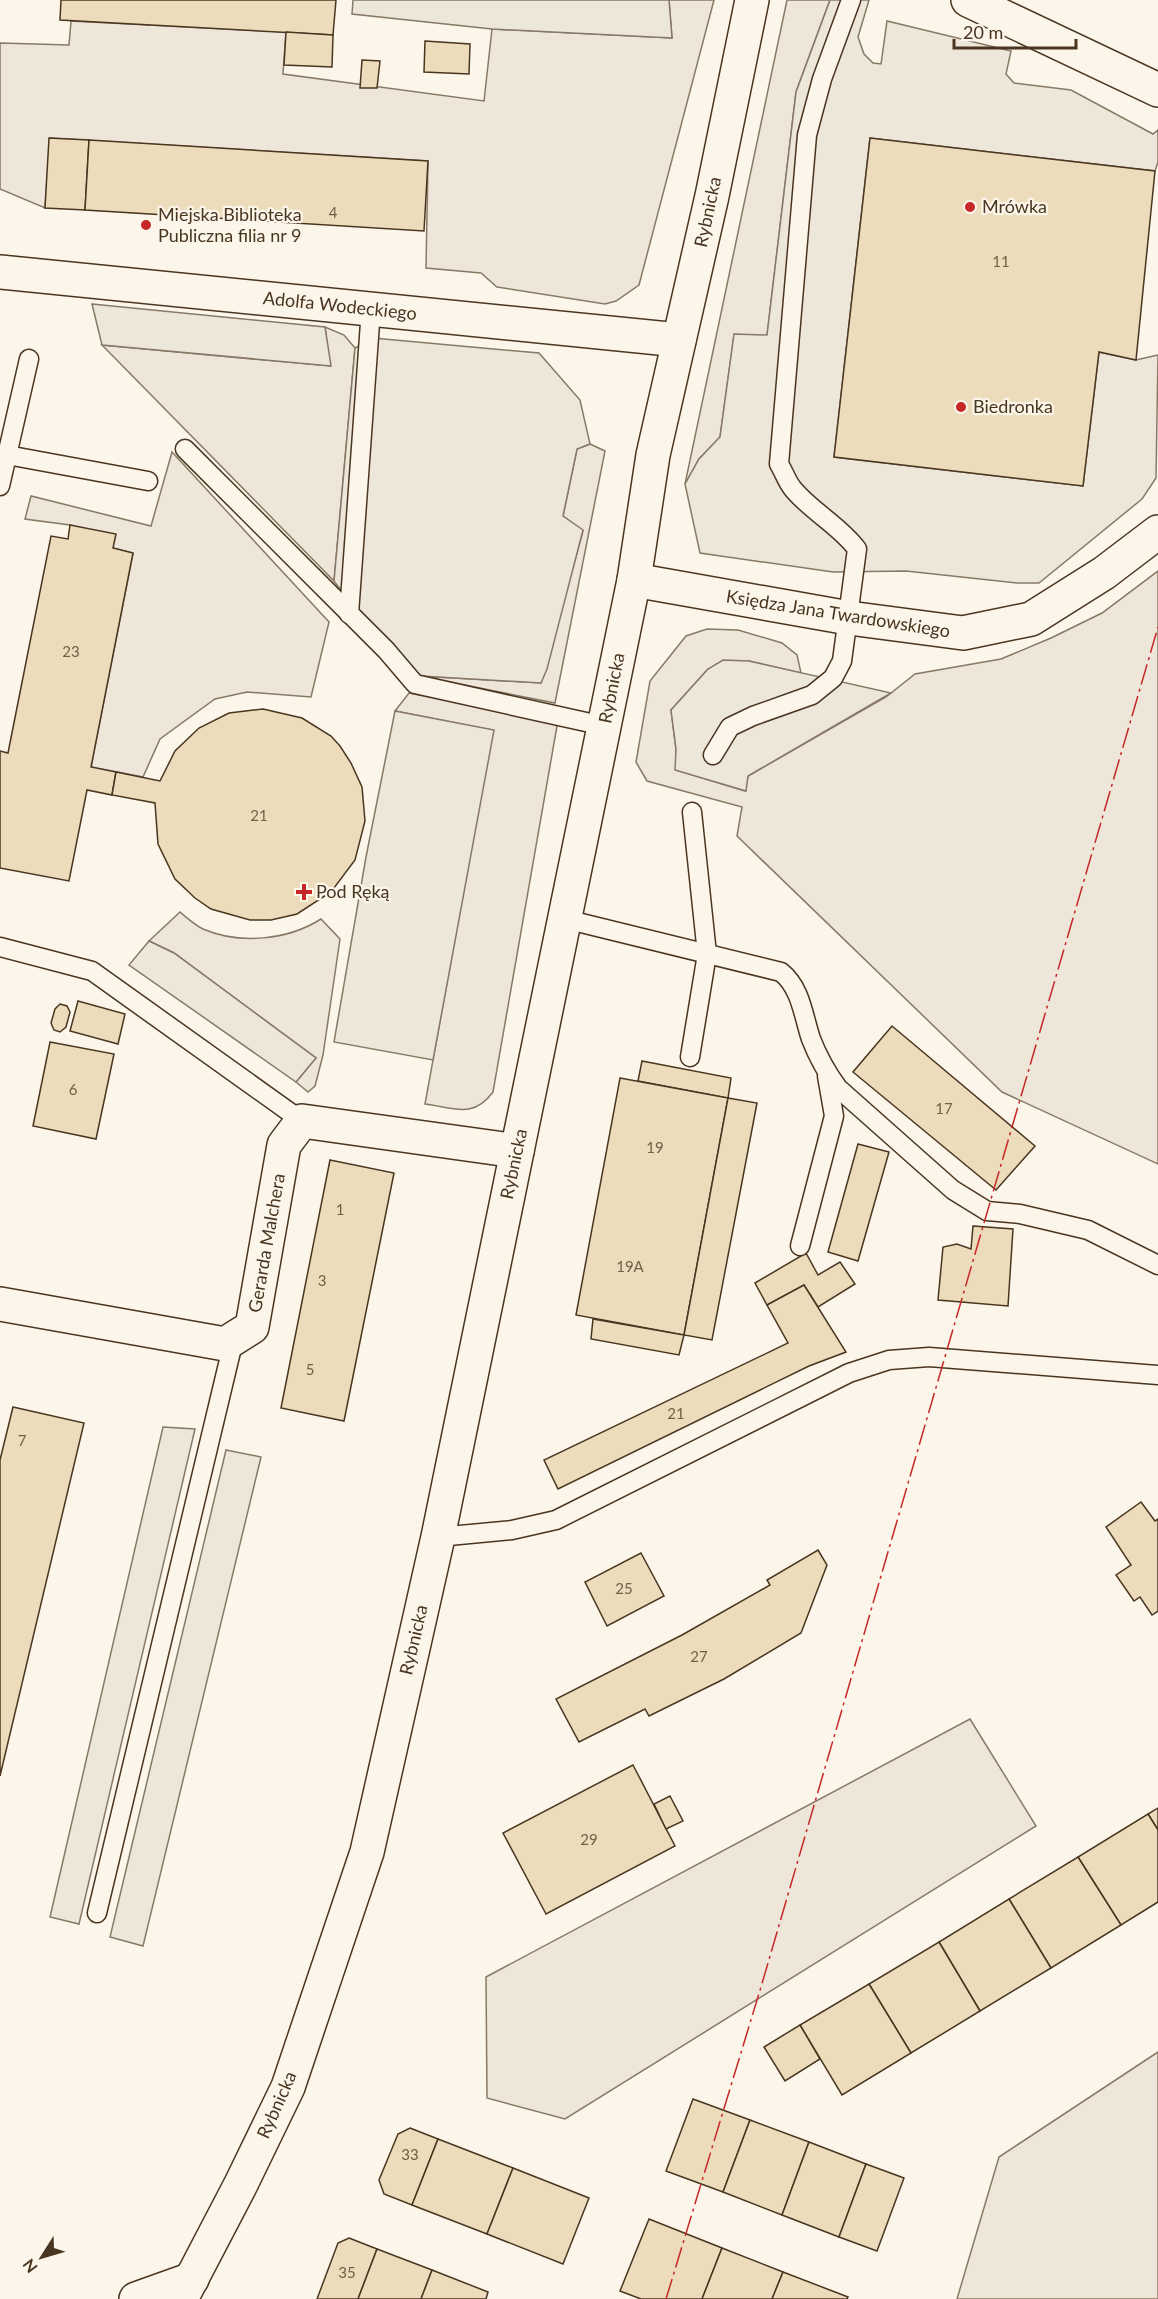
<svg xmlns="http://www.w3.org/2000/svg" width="1158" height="2299" font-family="Lato,sans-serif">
	<rect width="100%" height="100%" fill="#fbf6e9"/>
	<!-- green -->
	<g fill="#ede6d9" stroke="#887966" stroke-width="1.5">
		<path d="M 669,0 L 714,0 L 639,285 L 616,301 L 605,304 L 497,287 L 481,273 L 426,268 L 428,161 L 50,138 L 45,208 L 0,189 L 0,43 L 69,45 L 71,21 L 286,32 L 283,74 L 484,101 L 492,29 L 672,38 Z"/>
		<path d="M 787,0 L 830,0 L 796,92 L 767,336 L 734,335 L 720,437 L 699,459 L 685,484 Z"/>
		<path d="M 325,327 L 344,335 L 355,348 L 334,581 L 102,345 L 330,366 Z"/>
		<path d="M 590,444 L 605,451 L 555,703 L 419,676 L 541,683 L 583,531 L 563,516 L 577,449 Z"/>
		<path d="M 172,452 L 329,622 L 311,697 L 247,692 L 215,699 L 160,739 L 143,777 L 91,767 L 133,553 L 113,548 L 70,525 L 25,519 L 31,496 L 151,526 Z"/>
		<path d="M 1158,571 L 1158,1164 L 1002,1092 L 737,836 L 742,807 L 647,781 L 636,762 L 650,681 L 686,636 L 707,629 L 738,630 L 782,643 L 797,655 L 801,673 L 749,661 L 708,669 L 671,710 L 676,749 L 676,770 L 745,791 L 748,776 L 886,697 L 915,674 L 1001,659 L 1051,638 L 1102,613 Z"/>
		<path d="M 409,693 L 546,719 L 557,726 L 493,1092 C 473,1119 455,1108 425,1104 L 493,730 L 395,711 Z"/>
		<path d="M 180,912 C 187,918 195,925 203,929 C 240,945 288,940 321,919 L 340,939 L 323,1055 L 315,1086 L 308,1092 L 296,1082 L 316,1058 L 174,953 L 149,941 Z"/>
		<path d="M 970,1719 L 1036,1826 L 565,2119 L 487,2098 L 486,1977 Z"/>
		<path d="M 1158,2052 L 1158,2299 L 957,2299 L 999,2157 Z"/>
	</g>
	<!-- parking -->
	<g fill="#ede7d9" stroke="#887966" stroke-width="1.5">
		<path d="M 353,0 L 669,0 L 672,38 L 492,29 L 352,14 Z"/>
		<path d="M 830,0 L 869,0 L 858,37 L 864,54 L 873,63 L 881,64 L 887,21 L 1011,51 L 1006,74 L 1014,83 L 1071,90 L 1153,134 L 1158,130 L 1158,162 L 1155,171 L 870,138 L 834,457 L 1083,486 L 1099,352 L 1136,360 L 1158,355 L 1156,478 L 1142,499 L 1039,583 L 1017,583 L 906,571 L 833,572 L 700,553 L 685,484 L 699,459 L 720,437 L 734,334 L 767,335 L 796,92 Z"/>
		<path d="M 92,304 L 325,327 L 331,366 L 102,345 Z"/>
		<path d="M 373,338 L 539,353 L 580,400 L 590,444 L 577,449 L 563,516 L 583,530 L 547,669 L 541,683 L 404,675 L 334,581 L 355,348 Z"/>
		<path d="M 723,660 L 749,661 L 891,693 L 748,776 L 746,791 L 675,770 L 676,749 L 671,710 L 708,669 Z"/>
		<path d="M 395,711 L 494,730 L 433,1060 L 334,1042 L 366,857 Z"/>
		<path d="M 149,941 L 174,953 L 316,1058 L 296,1082 L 129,965 Z"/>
		<path d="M 163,1427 L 195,1429 L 79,1924 L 50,1917 Z"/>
		<path d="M 226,1450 L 261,1457 L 143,1946 L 110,1937 Z"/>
	</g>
	<!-- building -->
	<g fill="#ecdcbc" stroke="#4a3520" stroke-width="1.5">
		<path d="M 61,0 L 336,0 L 333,35 L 60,20 Z"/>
		<path d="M 286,32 L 333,35 L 332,67 L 284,65 Z"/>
		<path d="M 425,41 L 470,44 L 469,74 L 424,72 Z"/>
		<path d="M 362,60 L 380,61 L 377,88 L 360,88 Z"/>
		<path d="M 49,138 L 89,140 L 85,210 L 45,208 Z"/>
		<path d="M 870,138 L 1155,171 L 1136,360 L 1099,352 L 1083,486 L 834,457 Z"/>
		<path d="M 89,140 L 428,161 L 424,231 L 85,210 Z"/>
		<path d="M 70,525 L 116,534 L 113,548 L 133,553 L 91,767 L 116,772 L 112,795 L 87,790 L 69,881 L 0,868 L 0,751 L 8,753 L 51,536 L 68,539 Z"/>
		<path d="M 263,709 L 302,718 L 331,736 L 340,746 L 351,763 L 362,787 L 365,821 L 355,860 L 331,892 L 297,914 L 271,920 L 250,920 L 211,909 L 195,898 L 175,879 L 158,844 L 155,803 L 112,795 L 116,772 L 160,781 L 175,751 L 199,728 L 229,713 Z"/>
		<path d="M 78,1001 L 125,1014 L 118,1044 L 70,1031 Z"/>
		<path d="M 60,1004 L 67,1006 L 70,1012 L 66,1027 L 60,1032 L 54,1030 L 51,1023 L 55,1009 Z"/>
		<path d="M 892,1026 L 1035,1146 L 996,1190 L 853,1072 Z"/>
		<path d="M 50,1042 L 114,1054 L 96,1139 L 33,1126 Z"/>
		<path d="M 642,1061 L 731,1078 L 728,1098 L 638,1081 Z"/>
		<path d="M 620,1078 L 728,1098 L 684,1335 L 576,1315 Z"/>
		<path d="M 728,1098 L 757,1103 L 712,1340 L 684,1335 Z"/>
		<path d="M 858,1144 L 889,1152 L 858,1261 L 828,1252 Z"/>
		<path d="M 330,1160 L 394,1173 L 344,1421 L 281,1408 Z"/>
		<path d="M 973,1226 L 1013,1229 L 1008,1306 L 938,1300 L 943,1247 L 957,1244 L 971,1249 Z"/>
		<path d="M 806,1253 L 818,1275 L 840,1262 L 855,1284 L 818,1307 L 804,1285 L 767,1305 L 755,1283 Z"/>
		<path d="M 804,1285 L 846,1352 L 809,1366 L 558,1489 L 544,1460 L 788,1343 L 767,1305 Z"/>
		<path d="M 593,1319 L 684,1335 L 679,1355 L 591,1339 Z"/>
		<path d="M 13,1407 L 84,1423 L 0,1776 L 0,1460 Z"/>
		<path d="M 1141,1502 L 1155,1521 L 1158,1519 L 1158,1611 L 1152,1615 L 1140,1597 L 1134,1601 L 1116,1575 L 1131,1565 L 1106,1527 Z"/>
		<path d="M 818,1550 L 827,1565 L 801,1633 L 724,1679 L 649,1716 L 645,1709 L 579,1742 L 556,1699 L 682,1635 L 770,1585 L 767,1580 Z"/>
		<path d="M 641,1553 L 664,1596 L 607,1626 L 585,1582 Z"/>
		<path d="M 633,1765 L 675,1846 L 546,1914 L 503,1833 Z"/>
		<path d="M 670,1796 L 683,1821 L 666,1829 L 654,1804 Z"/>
		<path d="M 1158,1808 L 1158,1830 L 1148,1814 Z"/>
		<path d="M 1148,1814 L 1158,1830 L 1158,1902 L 1121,1925 L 1078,1857 Z"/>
		<path d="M 1078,1857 L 1121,1925 L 1051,1968 L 1009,1899 Z"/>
		<path d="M 1009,1899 L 1051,1968 L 980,2011 L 939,1942 Z"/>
		<path d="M 939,1942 L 980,2011 L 911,2053 L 869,1984 Z"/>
		<path d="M 869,1984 L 911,2053 L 842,2095 L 800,2025 Z"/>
		<path d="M 800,2025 L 820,2059 L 785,2081 L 764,2047 Z"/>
		<path d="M 693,2099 L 750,2120 L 723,2192 L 666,2171 Z"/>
		<path d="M 750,2120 L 809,2142 L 782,2215 L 723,2192 Z"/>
		<path d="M 410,2128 L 438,2139 L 412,2205 L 384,2194 L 379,2180 L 398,2134 Z"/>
		<path d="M 438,2139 L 513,2168 L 487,2234 L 412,2205 Z"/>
		<path d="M 809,2142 L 866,2164 L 839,2237 L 782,2215 Z"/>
		<path d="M 866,2164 L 904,2178 L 877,2251 L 839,2237 Z"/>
		<path d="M 513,2168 L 589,2198 L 563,2264 L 487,2234 Z"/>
		<path d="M 649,2219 L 722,2248 L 702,2299 L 641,2299 L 620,2291 Z"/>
		<path d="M 349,2238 L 377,2249 L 358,2299 L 317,2299 L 338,2243 Z"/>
		<path d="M 722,2248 L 783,2272 L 772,2299 L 702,2299 Z"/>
		<path d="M 377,2249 L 432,2270 L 421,2299 L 358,2299 Z"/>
		<path d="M 432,2270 L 488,2292 L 486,2299 L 421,2299 Z"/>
		<path d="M 783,2272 L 848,2297 L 847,2299 L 772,2299 Z"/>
	</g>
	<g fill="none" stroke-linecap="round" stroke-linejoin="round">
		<defs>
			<g id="service">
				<path d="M 185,449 L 386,650 L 415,684 L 604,726"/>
				<path d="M 7,455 L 148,481"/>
				<path d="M 0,486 L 29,359"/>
				<path d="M 349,614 L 371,309"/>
				<path d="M 713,755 L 730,727 L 753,716 L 812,695 L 833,678 L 842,661 L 857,549 C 839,525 812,512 793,489 C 787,482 784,472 779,464 L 807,135 L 822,79 L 851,0"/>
				<path d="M 565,919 L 781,972 C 801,988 803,1015 811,1039 C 818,1057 827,1073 838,1088 L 953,1190 L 987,1211 L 1020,1214 L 1088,1230 L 1158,1265"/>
				<path d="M 0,947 L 92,971 L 302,1121"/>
				<path d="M 690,1057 L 707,954 L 692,812"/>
				<path d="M 800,1246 L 834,1116 L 827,1076"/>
				<path d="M 438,1537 L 512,1530 L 556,1520 L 849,1373 L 889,1360 L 929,1357 L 1158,1375"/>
				<path d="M 97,1913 L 234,1339"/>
			</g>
			<g id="minor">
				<path d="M 968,0 L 1158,90"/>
				<path d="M 0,272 L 679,340"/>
				<path d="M 634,580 L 849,618 L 963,633 L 1031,619 L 1104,573 L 1158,532"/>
				<path d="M 0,1304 L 225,1344 L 252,1327 L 284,1145 L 302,1121 L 517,1151"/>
				<path d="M 136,2299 L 192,2279"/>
			</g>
			<path id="tertiary" d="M 181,2299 L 241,2184 L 288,2087 L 367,1852 L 438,1537 L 634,580 L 653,455 L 712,196 L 752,0"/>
		</defs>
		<!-- service casing -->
		<use href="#service" stroke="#4a3520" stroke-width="21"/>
		<!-- minor casing -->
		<use href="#minor" stroke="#4a3520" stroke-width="36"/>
		<!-- tertiary casing -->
		<use href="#tertiary" stroke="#4a3520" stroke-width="36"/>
		<!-- service -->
		<use href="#service" stroke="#fbf6e9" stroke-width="18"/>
		<!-- minor -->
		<use href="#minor" stroke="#fbf6e9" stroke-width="33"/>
		<!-- tertiary -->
		<use href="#tertiary" stroke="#fbf6e9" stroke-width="33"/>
		<!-- power -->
		<path stroke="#c62828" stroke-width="1.5" stroke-dasharray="21 4.5 3 4.5" stroke-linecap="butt" d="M 666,2299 L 761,1987 L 1158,627"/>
	</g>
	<!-- markers -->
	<g fill="#c62828" stroke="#fbf6e9" stroke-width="2">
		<circle cx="970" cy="207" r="6"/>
		<circle cx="146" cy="225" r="6"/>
		<circle cx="961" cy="407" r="6"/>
		<path d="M301 883h6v6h6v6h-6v6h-6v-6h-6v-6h6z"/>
	</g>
	<g text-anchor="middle" stroke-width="4.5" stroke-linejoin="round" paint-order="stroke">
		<!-- number labels -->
		<g font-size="15" fill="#725f47">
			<text x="333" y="218">4</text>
			<text x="1001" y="267">11</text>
			<text x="71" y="657">23</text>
			<text x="259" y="821">21</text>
			<text x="73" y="1095">6</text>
			<text x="944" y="1114">17</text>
			<text x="655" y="1153">19</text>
			<text x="340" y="1215">1</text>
			<text x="630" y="1272">19A</text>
			<text x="322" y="1286">3</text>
			<text x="310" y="1375">5</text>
			<text x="676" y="1419">21</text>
			<text x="22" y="1446">7</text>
			<text x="624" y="1594">25</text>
			<text x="699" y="1662">27</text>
			<text x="589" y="1845">29</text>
			<text x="410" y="2160">33</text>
			<text x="347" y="2278">35</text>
		</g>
		<!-- poi labels -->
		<g font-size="18" fill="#4a3520" stroke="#fbf6e9" text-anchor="start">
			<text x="982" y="213">Mrówka</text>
			<text x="158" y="221">Miejska Biblioteka<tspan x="158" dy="21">Publiczna filia nr 9</tspan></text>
			<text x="973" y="413">Biedronka</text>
			<text x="316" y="898">Pod Ręką</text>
		</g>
		<!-- street labels -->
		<g font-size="18" fill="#4a3520" stroke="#fbf6e9">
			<text transform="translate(708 212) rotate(-78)" y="6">Rybnicka</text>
			<text transform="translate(340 306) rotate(6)" y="6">Adolfa Wodeckiego</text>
			<text transform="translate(838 614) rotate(9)" y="6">Księdza Jana Twardowskiego</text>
			<text transform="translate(612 688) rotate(-79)" y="6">Rybnicka</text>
			<text transform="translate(514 1164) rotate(-78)" y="6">Rybnicka</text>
			<text transform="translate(267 1243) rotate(-80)" y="6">Gerarda Malchera</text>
			<text transform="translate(414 1640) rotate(-77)" y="6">Rybnicka</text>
			<text transform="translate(277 2105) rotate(-66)" y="6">Rybnicka</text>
		</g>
	</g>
	<!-- north arrow -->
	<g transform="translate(42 2257) rotate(233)" stroke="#fbf6e9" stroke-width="4.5" paint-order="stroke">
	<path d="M0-4.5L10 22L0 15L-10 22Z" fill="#4a3520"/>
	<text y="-9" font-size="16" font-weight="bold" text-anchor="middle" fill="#4a3520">N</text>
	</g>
	<!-- scale -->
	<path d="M954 39v9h122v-9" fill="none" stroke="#4a3520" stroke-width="3"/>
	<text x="963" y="39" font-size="18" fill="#4a3520" stroke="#fbf6e9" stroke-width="4.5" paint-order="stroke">20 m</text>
</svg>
